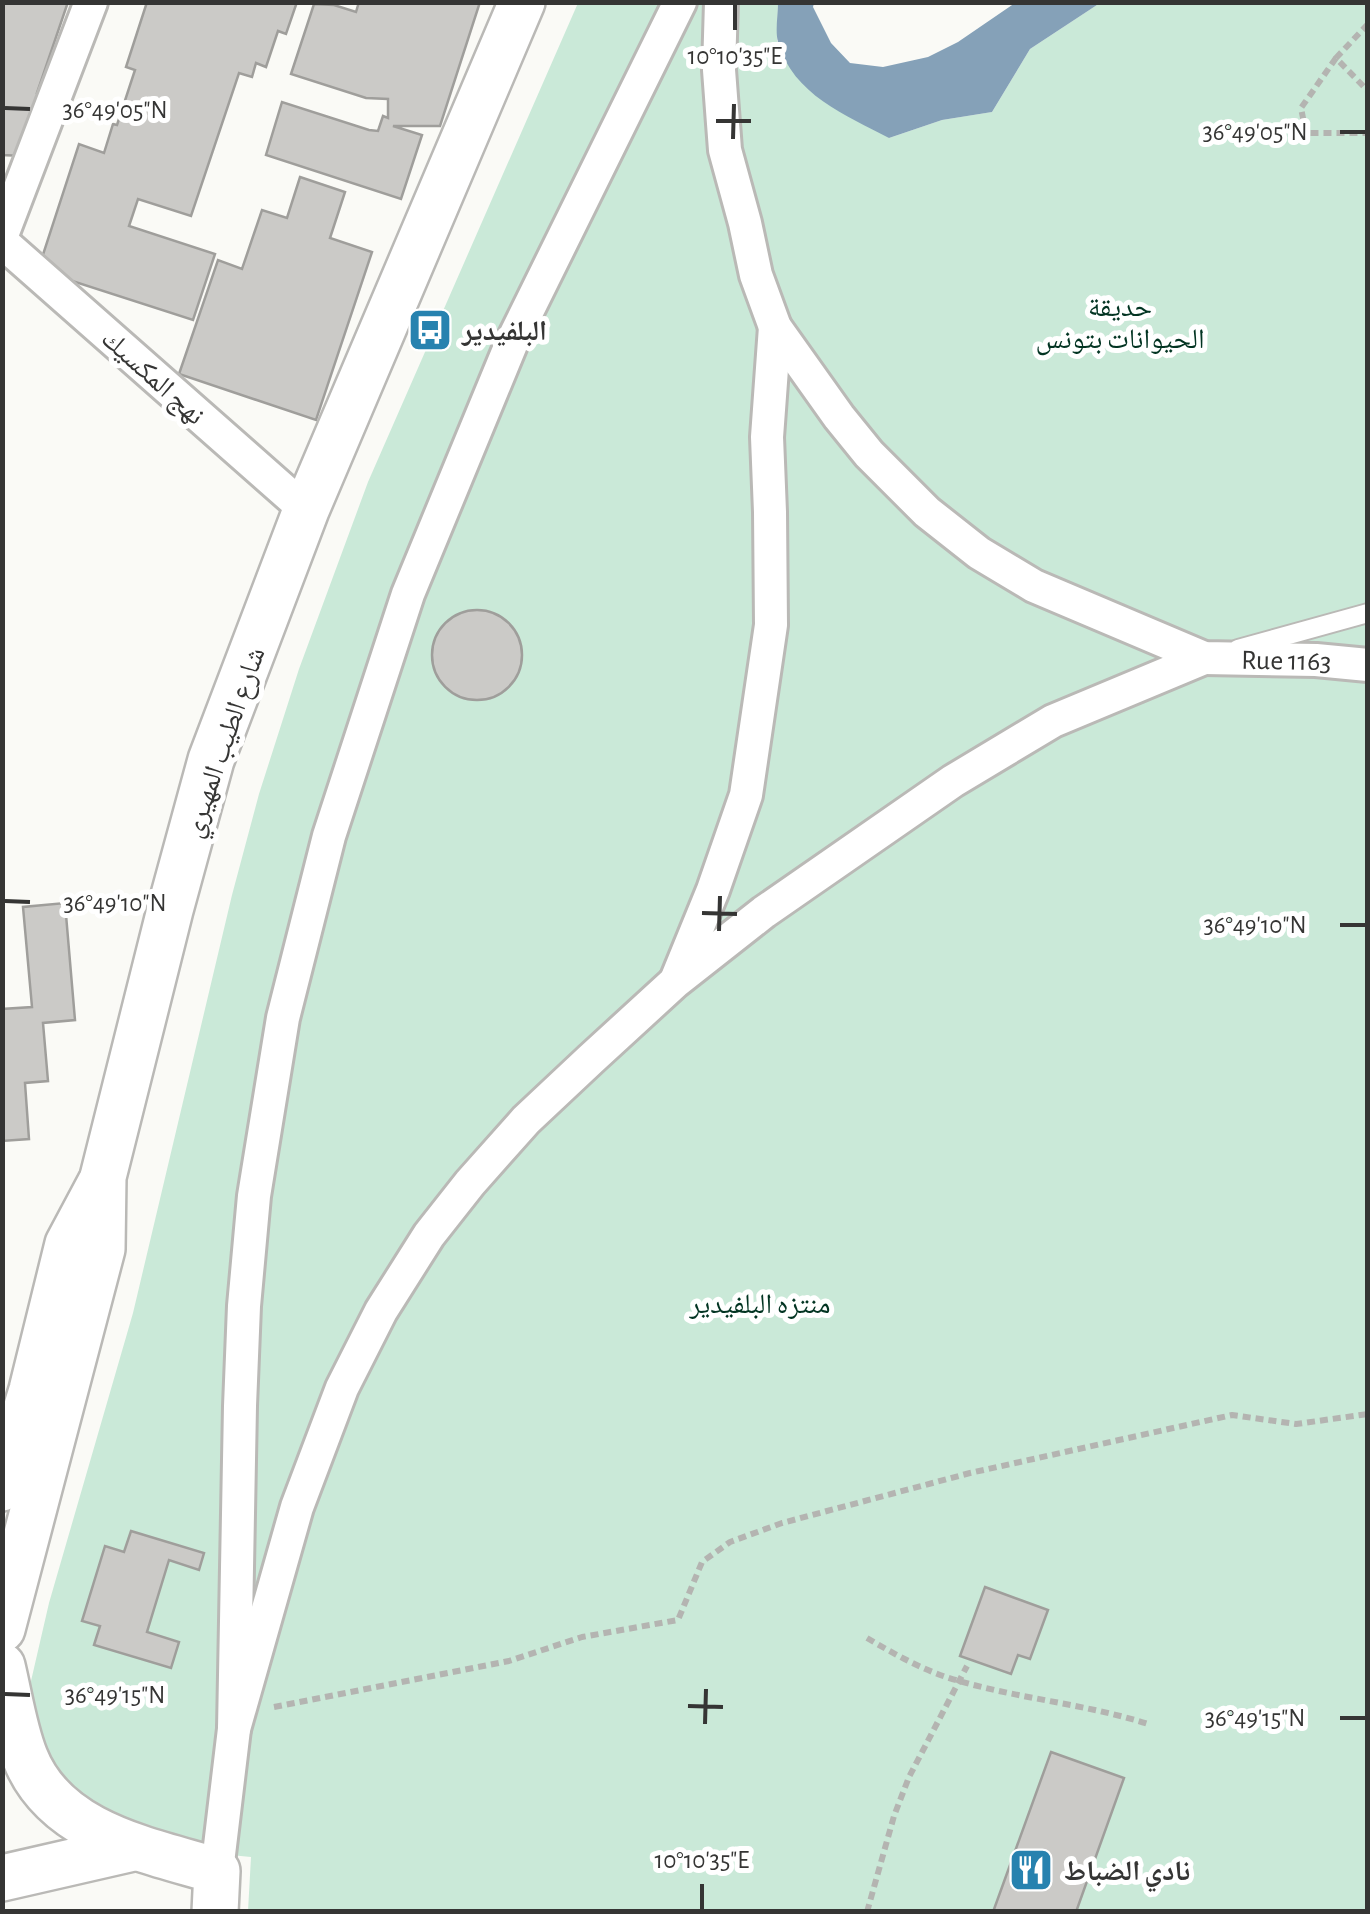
<svg xmlns="http://www.w3.org/2000/svg" width="1370" height="1914" font-family="'Alegreya Sans','Noto Naskh Arabic',sans-serif">
	<rect width="100%" height="100%" fill="#fafaf6"/>
	<!-- green -->
	<path fill="#cae9d8" d="M 578,3 L 778,3 L 777,41 L 889,138 L 942,120 L 992,112 L 1030,49 L 1100,3 L 1367,3 L 1367,1911 L 248,1911 L 251,1857 L 127,1845 L 43,1763 L 28,1694 L 49,1603 L 133,1313 L 232,895 L 259,794 L 299,669 L 368,482 Z"/>
	<!-- water -->
	<path fill="#85a1b8" d="M 778,3 L 814,3 L 813,7 L 831,43 L 850,63 L 883,67 L 928,57 L 958,42 L 1015,3 L 1100,3 L 1030,49 L 992,112 L 942,120 L 889,138 C 846,115 793,95 778,42 C 775,31 778,15 778,3 Z"/>
	<!-- building -->
	<g fill="#cbcac7" stroke="#9f9e9b" stroke-width="2.5">
		<path d="M 2,2 L 68,2 L 37,93 L 44,95 L 23,156 L 2,155 Z"/>
		<path d="M 147,2 L 297,2 L 286,34 L 278,31 L 266,67 L 256,63 L 252,77 L 239,73 L 191,216 L 138,199 L 129,226 L 215,254 L 193,320 L 38,270 L 79,144 L 104,153 L 113,124 L 117,125 L 135,70 L 126,67 Z"/>
		<path d="M 359,2 L 480,2 L 440,126 L 393,126 L 422,135 L 401,199 L 266,155 L 282,102 L 369,130 L 378,131 L 383,116 L 388,118 L 388,99 L 366,98 L 291,74 L 314,4 L 334,5 L 356,12 Z"/>
		<path d="M 300,177 L 345,192 L 330,238 L 372,252 L 316,420 L 179,374 L 218,260 L 242,269 L 262,210 L 287,218 Z"/>
		<circle cx="477" cy="655" r="45"/>
		<path d="M 65,903 L 75,1020 L 43,1023 L 48,1081 L 25,1083 L 29,1139 L 2,1141 L 2,1009 L 32,1007 L 23,907 Z"/>
		<path d="M 131,1531 L 204,1553 L 199,1570 L 169,1560 L 147,1632 L 179,1642 L 171,1668 L 94,1645 L 100,1626 L 82,1621 L 105,1546 L 124,1552 Z"/>
		<path d="M 985,1587 L 1048,1610 L 1030,1659 L 1018,1655 L 1011,1674 L 960,1656 Z"/>
		<path d="M 1051,1752 L 1124,1778 L 1076,1912 L 993,1912 Z"/>
	</g>
	<g fill="none" stroke-linecap="round" stroke-linejoin="round">
		<defs>
			<path id="lane" d="M 1238,649 L 1368,613"/>
			<g id="street">
				<path id="s1" d="M 721,2 L 719,70 L 725,150 L 745,223 L 756,275 L 775,327 L 839,417 L 869,454 L 927,512 L 979,553 L 1034,586 L 1204,658 L 1316,660 L 1368,665"/>
				<path d="M 2,235 L 91,2"/>
				<path d="M 2,242 L 306,510"/>
				<path d="M 677,978 L 713,890 L 746,795 L 771,625 L 770,512 L 767,437 L 775,327"/>
				<path d="M 234,1729 L 240,1406 L 244,1306 L 254,1196 L 283,1018 L 329,836 L 408,594 L 512,342 L 680,2"/>
				<path d="M 217,1871 L 234,1729 L 297,1507 L 342,1388 L 381,1311 L 429,1235 L 470,1183 L 526,1120 L 591,1059 L 675,982 L 764,912 L 953,781 L 1053,721 L 1204,658"/>
			</g>
			<g id="secondary">
				<path d="M 2,1488 L 32,1390 L 68,1244 L 100,1184"/>
				<path d="M 2,1629 L 102,1249 L 103,1177 L 170,910 L 211,760 L 306,510 L 522,2"/>
				<path d="M 2,1666 C 9,1695 14,1730 25,1757 C 55,1834 148,1850 217,1871 L 215,1912"/>
				<path d="M 2,1878 L 133,1848"/>
			</g>
		</defs>
		<!-- lane casing -->
		<use href="#lane" stroke="#bab9b6" stroke-width="22"/>
		<!-- street casing -->
		<use href="#street" stroke="#bab9b6" stroke-width="38"/>
		<!-- secondary casing -->
		<use href="#secondary" stroke="#bab9b6" stroke-width="50"/>
		<!-- path -->
		<g stroke="#b4b4b1" stroke-width="6" stroke-dasharray="8 5" stroke-linecap="butt">
			<path d="M 1368,24 L 1336,58 L 1368,91"/>
			<path d="M 1336,58 L 1301,108 L 1306,133 L 1368,133"/>
			<path d="M 867,1638 C 896,1655 926,1672 959,1681 C 1021,1699 1086,1704 1148,1724"/>
			<path d="M 274,1707 L 509,1661 L 582,1637 L 678,1620 L 702,1562 L 730,1542 L 782,1523 L 970,1473 L 1232,1415 L 1296,1424 L 1368,1414"/>
			<path d="M 867,1912 L 894,1816 L 909,1777 L 967,1666"/>
		</g>
		<!-- lane -->
		<use href="#lane" stroke="#fff" stroke-width="18"/>
		<!-- street -->
		<use href="#street" stroke="#fff" stroke-width="32"/>
		<!-- secondary -->
		<use href="#secondary" stroke="#fff" stroke-width="45"/>
	</g>
	<!-- ticks -->
	<path fill="none" stroke="#353534" stroke-width="4" d="M 735,30 L 735,5M 5,108 L 30,109M 716,121 L 751,121M 1340,132 L 1365,132M 733,139 L 734,104M 5,901 L 30,902M 702,913 L 737,914M 1340,925 L 1365,925M 719,931 L 720,896M 5,1694 L 30,1695M 688,1706 L 723,1707M 1340,1718 L 1365,1718M 705,1724 L 706,1689M 702,1909 L 702,1884"/>
	<!-- icons -->
	<defs>
		<symbol id="bus-square" viewBox="-11 -11 22 22"><rect x="-9" y="-9" width="18" height="18" rx="4" fill="#2782af" stroke="#fff"/><path d="M-5-6H5V4H4V6H2V4H-2V6H-4V4H-5ZM-3.5-4V0h7V-4ZM-3.5 1.2v1.5H-2V1.2ZM2 1.2v1.5H3.5V1.2Z" fill="#fff"/></symbol>
		<symbol id="restaurant-square" viewBox="-11 -11 22 22"><rect x="-9" y="-9" width="18" height="18" rx="4" fill="#2782af" stroke="#fff"/><path d="M-5-6h1v4h1v-4h1v4h1v-4h1v5L-1.5 .5V6h-2V.5L-5-1ZM5-6V6H3V1.5H1.5Q1.5-4 5-6Z" fill="#fff"/></symbol>
	</defs>
	<g fill-rule="evenodd">
		<use href="#bus-square" x="405" y="305" width="50" height="50"/>
		<use href="#restaurant-square" x="1006" y="1845" width="50" height="50"/>
	</g>
	<g text-anchor="middle" stroke-width="10" stroke-linejoin="round" paint-order="stroke">
		<!-- park labels -->
		<g font-size="28" fill="#023422" stroke="#fff">
			<text x="1120" y="316">حديقة<tspan x="1120" dy="32">الحيوانات بتونس</tspan></text>
			<text x="760" y="1313">منتزه البلفيدير</text>
		</g>
		<!-- poi labels -->
		<g font-size="28" font-weight="bold" fill="#353534" stroke="#fff" text-anchor="start">
			<text x="462" y="340">البلفيدير</text>
			<text x="1064" y="1880">نادي الضباط</text>
		</g>
		<!-- street labels -->
		<g font-size="28" fill="#353534" stroke="#fff">
			<text transform="translate(154 376) rotate(42)" y="10">نهج المكسيك</text>
			<text dy="10" stroke="none"><textPath href="#s1" startOffset="970">Rue 1163</textPath></text>
			<text transform="translate(223 742) rotate(-71)" y="10">شارع الطيب المهيري</text>
		</g>
	</g>
	<g font-size="25" text-anchor="middle" fill="#353534" stroke="#fff" stroke-width="10" stroke-linejoin="round" paint-order="stroke">
		<text x="735" y="64">10°10'35"E</text>
		<text x="115" y="118">36°49'05"N</text>
		<text x="1255" y="140">36°49'05"N</text>
		<text x="115" y="911">36°49'10"N</text>
		<text x="1255" y="933">36°49'10"N</text>
		<text x="115" y="1703">36°49'15"N</text>
		<text x="1255" y="1726">36°49'15"N</text>
		<text x="702" y="1868">10°10'35"E</text>
	</g>
	<!-- border -->
	<rect width="1370" height="1914" fill="none" stroke="#353534" stroke-width="10"/>
</svg>
